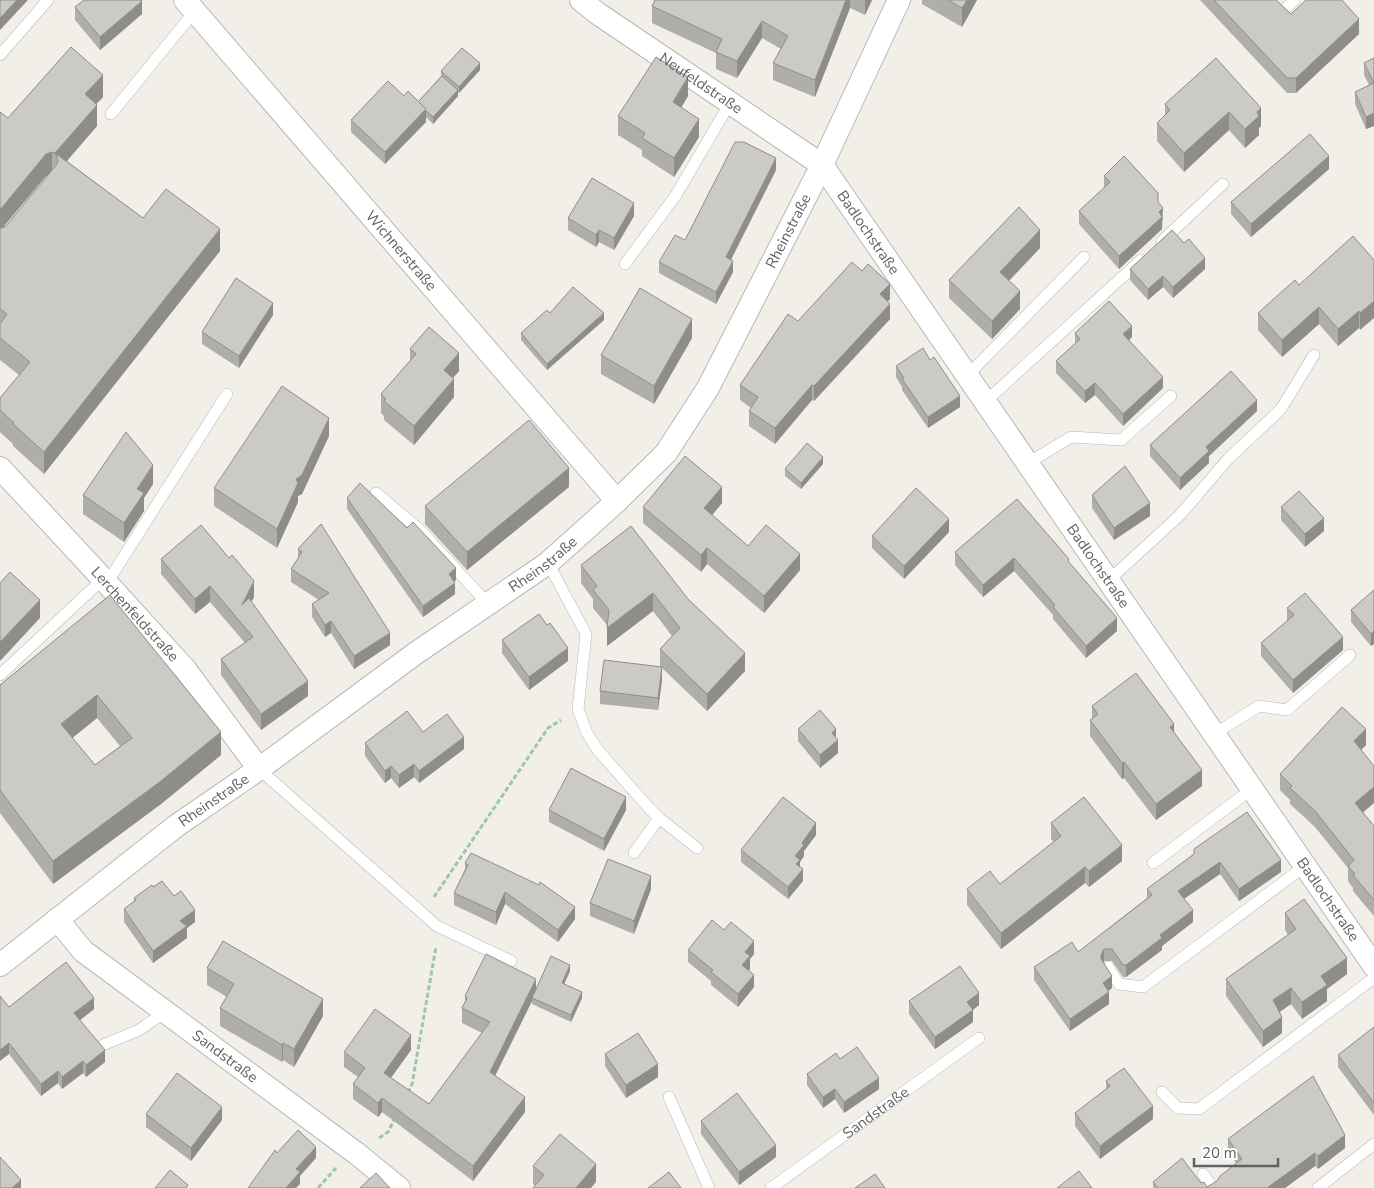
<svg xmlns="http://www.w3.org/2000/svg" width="1374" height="1188" font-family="'Nunito Sans',sans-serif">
	<rect width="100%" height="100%" fill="#f1efe8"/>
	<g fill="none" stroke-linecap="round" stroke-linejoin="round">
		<defs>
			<g id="lane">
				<path d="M 1285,9 L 1294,0"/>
				<path d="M 0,55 L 48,0"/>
				<path d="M 111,114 L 194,12"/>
				<path d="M 1162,241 L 1223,184"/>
				<path d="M 625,264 L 676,195 L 730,103"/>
				<path d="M 967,376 L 1084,257"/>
				<path d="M 985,402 L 1141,260"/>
				<path d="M 1028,463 L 1071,437 L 1121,440 L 1171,396"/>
				<path d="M 376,493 L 420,530 L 487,603"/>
				<path d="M 548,563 L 586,634 L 578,709 L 587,733 L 597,749 L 648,807 L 659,818 L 697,848"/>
				<path d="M 1108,581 L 1180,515 L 1228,459 L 1281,409 L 1314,355"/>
				<path d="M 107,583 L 227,394"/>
				<path d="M 0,675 L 103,579"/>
				<path d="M 1214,734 L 1259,706 L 1287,710 L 1350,655"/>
				<path d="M 259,769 L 437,926 L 511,961"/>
				<path d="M 634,853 L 659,818"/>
				<path d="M 1153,863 L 1252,789"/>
				<path d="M 1108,967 L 1119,984 L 1143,987 L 1305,866"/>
				<path d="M 103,1045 L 139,1030 L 165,1012"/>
				<path d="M 1162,1092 L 1178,1108 L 1199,1109 L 1374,978"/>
				<path d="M 669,1097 L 709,1188"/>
				<path d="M 1203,1174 L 1213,1188"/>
				<path id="s1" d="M 771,1188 L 979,1038"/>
				<path d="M 1318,1188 L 1374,1144"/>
			</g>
			<g id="street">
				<path id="s2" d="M 185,0 L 617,501"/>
				<path id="s3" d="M 581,0 L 597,13 L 822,165 L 1374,966"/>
				<path id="s4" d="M 0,468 L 103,579 L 185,669 L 259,769"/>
				<path id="s5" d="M 57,919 L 83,951 L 356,1153 L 399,1188"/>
				<path id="s6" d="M 0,965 L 176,826 L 259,769 L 416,653 L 548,563 L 617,501 L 666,453 L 708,388 L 822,165 L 899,0"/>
			</g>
		</defs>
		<!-- lane casing -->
		<use href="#lane" stroke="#b5b8bc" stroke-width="12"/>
		<!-- street casing -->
		<use href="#street" stroke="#b5b8bc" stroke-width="24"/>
		<!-- path -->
		<g stroke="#9cc7a9" stroke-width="3" stroke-dasharray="5 2.5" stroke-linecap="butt">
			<path d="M 434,897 L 548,728 L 561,720"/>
			<path d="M 408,1093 L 412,1084 L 436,947"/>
			<path d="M 379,1138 L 388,1132 L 395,1118"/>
			<path d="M 318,1188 L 336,1168"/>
		</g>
		<!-- lane -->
		<use href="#lane" stroke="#fff" stroke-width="11"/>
		<!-- street -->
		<use href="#street" stroke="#fff" stroke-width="22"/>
	</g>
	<!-- wall -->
	<g fill="#afaea9" fill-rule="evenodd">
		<path d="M 655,0 L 872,0 L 865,15 L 850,8 L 815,97 L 773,80 L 773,63 L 781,49 L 762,38 L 737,78 L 716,69 L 716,53 L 652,23 L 652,6 Z"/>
		<path d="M 922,0 L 977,0 L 962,27 L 922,4 Z"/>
		<path d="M 1200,0 L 1276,0 L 1291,14 L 1359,34 L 1296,93 L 1287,93 Z"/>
		<path d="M 75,7 L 142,14 L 100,50 L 75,20 Z"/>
		<path d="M 1216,58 L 1261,126 L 1259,128 L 1259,135 L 1245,148 L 1229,130 L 1184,172 L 1157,141 L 1157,123 L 1165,116 L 1165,104 Z"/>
		<path d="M 1374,58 L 1374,127 L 1374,126 L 1366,129 L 1355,104 L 1355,92 L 1369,85 L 1364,75 L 1364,63 Z"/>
		<path d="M 480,70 L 459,93 L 458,92 L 458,96 L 433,124 L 426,117 L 426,122 L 385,164 L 351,132 L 351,120 L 404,96 L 418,102 L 441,76 L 441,71 Z"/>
		<path d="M 688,96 L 681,108 L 699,137 L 674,177 L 642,156 L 642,150 L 618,135 L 618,116 Z"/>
		<path d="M 103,97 L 96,104 L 97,126 L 67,161 L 143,218 L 220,251 L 44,474 L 13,446 L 13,444 L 0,432 L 0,398 L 19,375 L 0,360 L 0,112 L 8,118 ZM 48,175 L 6,226 L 2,228 L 46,176 Z"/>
		<path d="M 1329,169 L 1251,237 L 1231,214 L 1231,202 Z"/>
		<path d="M 776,170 L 731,260 L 733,272 L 716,304 L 659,273 L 659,262 L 685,240 Z"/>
		<path d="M 1104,176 L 1158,202 L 1163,220 L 1162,221 L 1162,229 L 1119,269 L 1079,224 L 1079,211 L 1104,188 Z"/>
		<path d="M 634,216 L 614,250 L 599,242 L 596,247 L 568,230 L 568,218 Z"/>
		<path d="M 1040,248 L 1009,281 L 1020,309 L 992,339 L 949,298 L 949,280 Z"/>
		<path d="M 1374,260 L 1360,330 L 1359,328 L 1338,346 L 1319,324 L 1282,357 L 1258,330 L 1258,313 L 1299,285 Z"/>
		<path d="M 1130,269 L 1205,269 L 1173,298 L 1163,287 L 1148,300 L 1130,280 Z"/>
		<path d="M 890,299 L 888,302 L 890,319 L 814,401 L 812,400 L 775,444 L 749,426 L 749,411 L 751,408 L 740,400 L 740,385 L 798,321 Z"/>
		<path d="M 550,313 L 604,320 L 547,370 L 521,340 L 521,333 Z"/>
		<path d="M 273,315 L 239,368 L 202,344 L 202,332 Z"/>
		<path d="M 1075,333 L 1132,337 L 1129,340 L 1163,388 L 1123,426 L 1095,395 L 1085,403 L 1056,373 L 1056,361 L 1075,344 Z"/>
		<path d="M 692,338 L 654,404 L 601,374 L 601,355 Z"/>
		<path d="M 410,349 L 459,371 L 453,378 L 454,397 L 414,445 L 384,420 L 384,416 L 381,413 L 381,394 L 410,361 Z"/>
		<path d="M 896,366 L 960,407 L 928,428 L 902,390 L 902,387 L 896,377 Z"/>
		<path d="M 1257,411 L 1209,456 L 1209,463 L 1180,490 L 1150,456 L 1150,445 Z"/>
		<path d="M 329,436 L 302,494 L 298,496 L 298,502 L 277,548 L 214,506 L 214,488 Z"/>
		<path d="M 823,464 L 801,489 L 785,476 L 785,469 Z"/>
		<path d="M 153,484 L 144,498 L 144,511 L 124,542 L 83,514 L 83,495 Z"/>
		<path d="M 569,487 L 467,570 L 425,524 L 425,506 Z"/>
		<path d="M 1092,495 L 1150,516 L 1114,540 L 1092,508 Z"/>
		<path d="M 347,498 L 456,580 L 454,581 L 455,594 L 423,617 L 347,509 Z"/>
		<path d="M 722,503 L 712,515 L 748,546 L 800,570 L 764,613 L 707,564 L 701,572 L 643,523 L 643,507 Z"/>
		<path d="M 1281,507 L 1324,531 L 1305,547 L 1281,520 Z"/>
		<path d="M 321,524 L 390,645 L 354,669 L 331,633 L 325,637 L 312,617 L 312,604 L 319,600 L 291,582 L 291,569 L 298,558 L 298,549 Z"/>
		<path d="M 949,532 L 904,579 L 872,548 L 872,536 Z"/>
		<path d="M 955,552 L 1069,563 L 1117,631 L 1086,658 L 1053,619 L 1053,615 L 1014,571 L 983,597 L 955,565 Z"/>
		<path d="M 161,559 L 254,597 L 251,601 L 308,696 L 261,730 L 221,675 L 221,659 L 245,643 L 210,602 L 195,614 L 161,574 Z"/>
		<path d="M 581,565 L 688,599 L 745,671 L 707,711 L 662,668 L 662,680 L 658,710 L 600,704 L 600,691 L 660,667 L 660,649 L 672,636 L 653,611 L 607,646 L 607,625 L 593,608 L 593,599 L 581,583 Z"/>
		<path d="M 1374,590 L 1374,644 L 1371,646 L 1351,622 L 1351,610 Z"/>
		<path d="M 110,595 L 221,755 L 161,804 L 53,884 L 0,813 L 0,685 ZM 97,718 L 120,746 L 95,765 L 72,738 Z"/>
		<path d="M 1287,608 L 1343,650 L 1293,693 L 1261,656 L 1261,643 L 1287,621 Z"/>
		<path d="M 502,640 L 568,661 L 529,690 L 502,653 Z"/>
		<path d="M 1092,706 L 1174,733 L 1202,786 L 1156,820 L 1124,778 L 1122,779 L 1090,736 L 1090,720 L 1092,719 Z"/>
		<path d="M 798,729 L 836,738 L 838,753 L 820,768 L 798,741 Z"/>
		<path d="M 423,732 L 464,749 L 419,783 L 414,777 L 399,788 L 391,778 L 385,783 L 365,756 L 365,743 Z"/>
		<path d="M 1366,745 L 1361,750 L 1374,766 L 1374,803 L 1363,812 L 1374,826 L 1374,916 L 1353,891 L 1353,888 L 1348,881 L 1348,868 L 1315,827 L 1290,804 L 1290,800 L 1280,790 L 1280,774 Z"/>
		<path d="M 549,810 L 626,810 L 604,851 L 549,822 Z"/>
		<path d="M 1051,823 L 1122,861 L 1089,887 L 1085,883 L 1001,949 L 967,905 L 967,889 L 1000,884 L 1054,842 L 1051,839 Z"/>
		<path d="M 816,835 L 804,851 L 804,856 L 800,862 L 800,867 L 803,881 L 788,899 L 741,862 L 741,850 Z"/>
		<path d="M 1194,854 L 1281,872 L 1239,901 L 1220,874 L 1184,899 L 1193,922 L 1162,946 L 1162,950 L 1126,977 L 1123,977 L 1112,961 L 1104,961 L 1112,988 L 1108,991 L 1109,1004 L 1070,1031 L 1034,980 L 1034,967 L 1078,952 L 1147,898 L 1147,889 Z"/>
		<path d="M 465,863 L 575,919 L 558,942 L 505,904 L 496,925 L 454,905 L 454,893 L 465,869 Z"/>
		<path d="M 153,887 L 174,896 L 195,922 L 187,928 L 187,938 L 153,963 L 124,922 L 124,909 L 134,901 L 134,898 Z"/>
		<path d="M 651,889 L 634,934 L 590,916 L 590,903 Z"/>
		<path d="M 1285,913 L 1347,974 L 1327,989 L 1327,1001 L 1302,1019 L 1291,1004 L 1280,1012 L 1282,1033 L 1263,1047 L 1226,996 L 1226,979 L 1288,935 L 1285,930 Z"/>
		<path d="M 688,950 L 754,954 L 750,959 L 750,969 L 749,970 L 754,987 L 738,1007 L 711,985 L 711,981 L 688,962 Z"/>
		<path d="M 207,968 L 323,1016 L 294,1067 L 283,1060 L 282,1062 L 220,1026 L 220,1008 L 227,997 L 207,985 Z"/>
		<path d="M 570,971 L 564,984 L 582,998 L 571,1022 L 532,1004 L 532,1001 L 495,1076 L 525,1112 L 473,1181 L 382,1112 L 378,1117 L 353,1099 L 353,1084 L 358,1077 L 344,1067 L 344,1052 L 411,1050 L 391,1078 L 429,1104 L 482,1033 L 462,1023 L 462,1008 L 465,1003 L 465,996 L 536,989 Z"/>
		<path d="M 909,1001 L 979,1005 L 973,1010 L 973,1022 L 935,1049 L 909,1014 Z"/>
		<path d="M 9,1007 L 94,1009 L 80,1020 L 105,1062 L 86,1077 L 83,1073 L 62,1089 L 58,1083 L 41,1096 L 9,1054 Z"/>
		<path d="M 1374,1027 L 1374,1115 L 1338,1067 L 1338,1055 Z"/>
		<path d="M 605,1054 L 658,1077 L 626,1098 L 605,1066 Z"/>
		<path d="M 840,1059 L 879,1089 L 844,1113 L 835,1099 L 823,1108 L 807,1085 L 807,1074 Z"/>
		<path d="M 1106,1081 L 1153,1119 L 1100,1159 L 1075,1126 L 1075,1113 L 1106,1089 Z"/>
		<path d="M 146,1114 L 222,1120 L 191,1161 L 146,1127 Z"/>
		<path d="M 701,1121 L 776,1157 L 739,1185 L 701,1134 Z"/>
		<path d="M 1228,1139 L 1345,1148 L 1318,1169 L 1315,1166 L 1285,1188 L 1153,1188 L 1153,1182 L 1201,1183 L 1207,1187 L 1217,1181 L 1236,1163 L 1228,1152 Z"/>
		<path d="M 533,1166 L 596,1182 L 535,1186 L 533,1184 Z"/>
	</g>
	<!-- shaded-wall -->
	<g fill="#8f8d8a">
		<path d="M 17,0 L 28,0 L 0,30 L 0,18 Z"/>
		<path d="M 846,0 L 850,0 L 850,8 L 815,97 L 815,80 Z"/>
		<path d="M 865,0 L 872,0 L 865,15 Z"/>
		<path d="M 967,0 L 977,0 L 962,27 L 962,8 Z"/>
		<path d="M 142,1 L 142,14 L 100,50 L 100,37 Z"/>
		<path d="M 1359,19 L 1359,34 L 1296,93 L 1296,78 Z"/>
		<path d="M 762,21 L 762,38 L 737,78 L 737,61 Z"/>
		<path d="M 480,63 L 480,70 L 459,93 L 459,87 Z"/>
		<path d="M 103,75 L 103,97 L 85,116 L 85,94 Z"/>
		<path d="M 688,77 L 688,96 L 673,121 L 673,102 Z"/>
		<path d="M 458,90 L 458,96 L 433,124 L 433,117 Z"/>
		<path d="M 97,105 L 97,126 L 58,171 L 58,160 L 55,153 Z"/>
		<path d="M 1261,108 L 1261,126 L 1259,128 L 1259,135 L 1245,148 L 1245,129 L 1257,112 Z"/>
		<path d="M 426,109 L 426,122 L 385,164 L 385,152 Z"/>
		<path d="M 1229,112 L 1229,130 L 1184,172 L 1184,153 Z"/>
		<path d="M 1374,113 L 1374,126 L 1366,129 L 1366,117 Z"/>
		<path d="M 699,119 L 699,137 L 674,177 L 674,158 Z"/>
		<path d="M 52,152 L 52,174 L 46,176 L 0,231 L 0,210 L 46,154 Z"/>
		<path d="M 1329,156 L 1329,169 L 1251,237 L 1251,224 Z"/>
		<path d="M 776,158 L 776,170 L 726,269 L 726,257 Z"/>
		<path d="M 634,203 L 634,216 L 614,250 L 614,238 Z"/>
		<path d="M 1163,208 L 1162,229 L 1119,269 L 1119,256 L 1159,212 Z"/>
		<path d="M 220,229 L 220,251 L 44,474 L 44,452 Z"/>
		<path d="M 599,230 L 599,242 L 596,247 L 596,235 Z"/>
		<path d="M 1040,230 L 1040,248 L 1000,290 L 1000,272 Z"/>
		<path d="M 1205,258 L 1205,269 L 1173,298 L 1173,287 Z"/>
		<path d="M 733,261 L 733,272 L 716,304 L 716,292 Z"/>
		<path d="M 1163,276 L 1163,287 L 1148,300 L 1148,289 Z"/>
		<path d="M 890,284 L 890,299 L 880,310 L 880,294 Z"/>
		<path d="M 1020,291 L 1020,309 L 992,339 L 992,321 Z"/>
		<path d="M 1374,301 L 1374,318 L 1360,330 L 1360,313 Z"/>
		<path d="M 273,303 L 273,315 L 239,368 L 239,356 Z"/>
		<path d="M 890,304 L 890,319 L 814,401 L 814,386 Z"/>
		<path d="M 1319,307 L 1319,324 L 1282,357 L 1282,340 Z"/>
		<path d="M 1359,311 L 1359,328 L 1338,346 L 1338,329 Z"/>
		<path d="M 604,313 L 604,320 L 547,370 L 547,364 Z"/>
		<path d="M 692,319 L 692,338 L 654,404 L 654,386 Z"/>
		<path d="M 1132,326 L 1132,337 L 1123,346 L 1123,334 Z"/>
		<path d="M 459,353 L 459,371 L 444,388 L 444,370 Z"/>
		<path d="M 1163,377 L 1163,388 L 1123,426 L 1123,414 Z"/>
		<path d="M 454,379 L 454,397 L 414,445 L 414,426 Z"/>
		<path d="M 1095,383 L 1095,395 L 1085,403 L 1085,391 Z"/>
		<path d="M 812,385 L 812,400 L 775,444 L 775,428 Z"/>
		<path d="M 960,396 L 960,407 L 928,428 L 928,417 Z"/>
		<path d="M 1257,400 L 1257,411 L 1209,456 L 1209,463 L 1180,490 L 1180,478 L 1206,447 Z"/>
		<path d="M 329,418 L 329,436 L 302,494 L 298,496 L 298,502 L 277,548 L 277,529 L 296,479 Z"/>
		<path d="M 823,457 L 823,464 L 801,489 L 801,483 Z"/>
		<path d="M 153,465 L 153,484 L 144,498 L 144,511 L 124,542 L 124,523 L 137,489 Z"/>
		<path d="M 569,468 L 569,487 L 467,570 L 467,552 Z"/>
		<path d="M 722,487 L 722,503 L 704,525 L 704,508 Z"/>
		<path d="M 1150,503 L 1150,516 L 1114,540 L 1114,528 Z"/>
		<path d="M 1324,518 L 1324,531 L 1305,547 L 1305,534 Z"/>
		<path d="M 949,519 L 949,532 L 904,579 L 904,566 Z"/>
		<path d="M 707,548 L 707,564 L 701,572 L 701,555 Z"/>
		<path d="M 800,554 L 800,570 L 764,613 L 764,596 Z"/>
		<path d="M 1014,558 L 1014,571 L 983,597 L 983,585 Z"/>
		<path d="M 456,568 L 456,580 L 449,586 L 449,574 Z"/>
		<path d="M 254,581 L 254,597 L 242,620 L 242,605 Z"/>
		<path d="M 455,583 L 455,594 L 423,617 L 423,606 Z"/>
		<path d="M 210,586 L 210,602 L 195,614 L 195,599 Z"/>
		<path d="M 653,593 L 653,611 L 607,646 L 607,628 Z"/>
		<path d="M 40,600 L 40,618 L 0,661 L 0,642 Z"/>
		<path d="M 1117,618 L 1117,631 L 1086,658 L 1086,646 Z"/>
		<path d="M 331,621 L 331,633 L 325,637 L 325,625 Z"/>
		<path d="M 1374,631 L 1374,644 L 1371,646 L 1371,634 Z"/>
		<path d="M 390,633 L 390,645 L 354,669 L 354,656 Z"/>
		<path d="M 1343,637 L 1343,650 L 1293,693 L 1293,680 Z"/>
		<path d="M 568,648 L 568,661 L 529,690 L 529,677 Z"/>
		<path d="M 745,653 L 745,671 L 707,711 L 707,694 Z"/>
		<path d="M 662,667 L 662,680 L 658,710 L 658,698 Z"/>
		<path d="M 308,681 L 308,696 L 261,730 L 261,714 Z"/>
		<path d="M 97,695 L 97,718 L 61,747 L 61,724 Z"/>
		<path d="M 1174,724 L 1174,740 L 1170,727 Z"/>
		<path d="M 836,729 L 836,741 L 832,733 Z"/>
		<path d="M 1366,729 L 1366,745 L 1354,757 L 1354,741 Z"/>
		<path d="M 221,732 L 221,755 L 161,804 L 53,884 L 53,861 Z"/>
		<path d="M 464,737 L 464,749 L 419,783 L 419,771 Z"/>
		<path d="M 838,740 L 838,753 L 820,768 L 820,755 Z"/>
		<path d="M 1124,762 L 1124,778 L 1122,779 L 1122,763 Z"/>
		<path d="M 414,764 L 414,777 L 399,788 L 399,775 Z"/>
		<path d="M 391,766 L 391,778 L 385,783 L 385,771 Z"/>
		<path d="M 1202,770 L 1202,786 L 1156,820 L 1156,804 Z"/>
		<path d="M 1374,787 L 1374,803 L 1355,819 L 1355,803 Z"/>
		<path d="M 626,797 L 626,810 L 604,851 L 604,839 Z"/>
		<path d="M 816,823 L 816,835 L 804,851 L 804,856 L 800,862 L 800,872 L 796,876 L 795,856 L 802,843 Z"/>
		<path d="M 1122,845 L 1122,861 L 1089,887 L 1089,871 Z"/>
		<path d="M 1281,860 L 1281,872 L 1239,901 L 1239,889 Z"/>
		<path d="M 1220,862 L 1220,874 L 1178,903 L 1178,891 Z"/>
		<path d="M 1085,867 L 1085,883 L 1001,949 L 1001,933 Z"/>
		<path d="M 803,869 L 803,881 L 788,899 L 788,887 Z"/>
		<path d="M 651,876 L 651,889 L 634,934 L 634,921 Z"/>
		<path d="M 505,892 L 505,904 L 496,925 L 496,912 Z"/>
		<path d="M 575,907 L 575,919 L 558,942 L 558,930 Z"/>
		<path d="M 195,910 L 195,922 L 187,928 L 187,938 L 153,963 L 153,951 L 180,921 Z"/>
		<path d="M 1193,910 L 1193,922 L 1162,946 L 1162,950 L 1126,977 L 1126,965 L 1160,935 Z"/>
		<path d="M 754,941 L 754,954 L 750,959 L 750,969 L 742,978 L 742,965 L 745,952 Z"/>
		<path d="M 1104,949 L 1104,961 L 1101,967 L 1101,955 Z"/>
		<path d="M 1347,958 L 1347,974 L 1327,989 L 1327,1001 L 1302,1019 L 1302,1002 L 1321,976 Z"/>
		<path d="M 570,965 L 570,971 L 562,989 L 562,983 Z"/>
		<path d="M 754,975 L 754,987 L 738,1007 L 738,994 Z"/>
		<path d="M 1112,976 L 1112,988 L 1103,995 L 1103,983 Z"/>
		<path d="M 536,979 L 536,993 L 532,998 L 532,1001 L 490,1086 L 490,1072 Z"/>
		<path d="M 1291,988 L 1291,1004 L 1273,1016 L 1273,1000 Z"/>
		<path d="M 582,992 L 582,998 L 571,1022 L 571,1015 Z"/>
		<path d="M 1109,992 L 1109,1004 L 1070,1031 L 1070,1019 Z"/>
		<path d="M 979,993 L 979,1005 L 971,1011 L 973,1010 L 973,1022 L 935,1049 L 935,1037 L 967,1002 Z"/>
		<path d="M 94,998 L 94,1009 L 74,1025 L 74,1013 Z"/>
		<path d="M 323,999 L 323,1016 L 294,1067 L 294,1049 Z"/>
		<path d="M 1282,1017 L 1282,1033 L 1263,1047 L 1263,1031 Z"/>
		<path d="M 411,1035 L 411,1050 L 384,1087 L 384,1073 Z"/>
		<path d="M 9,1043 L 9,1054 L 0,1061 L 0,1050 Z"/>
		<path d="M 283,1043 L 283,1060 L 282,1062 L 282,1045 Z"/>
		<path d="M 105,1050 L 105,1062 L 86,1077 L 86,1065 Z"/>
		<path d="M 83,1061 L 83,1073 L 62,1089 L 62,1077 Z"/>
		<path d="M 658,1064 L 658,1077 L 626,1098 L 626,1085 Z"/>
		<path d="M 58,1071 L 58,1083 L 41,1096 L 41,1084 Z"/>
		<path d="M 879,1078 L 879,1089 L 844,1113 L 844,1102 Z"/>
		<path d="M 835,1089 L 835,1099 L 823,1108 L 823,1097 Z"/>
		<path d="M 525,1097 L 525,1112 L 473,1181 L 473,1166 Z"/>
		<path d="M 382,1098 L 382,1112 L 378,1117 L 378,1103 Z"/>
		<path d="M 1153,1106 L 1153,1119 L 1100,1159 L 1100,1146 Z"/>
		<path d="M 222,1107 L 222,1120 L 191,1161 L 191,1148 Z"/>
		<path d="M 1345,1135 L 1345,1148 L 1318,1169 L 1318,1156 Z"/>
		<path d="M 776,1145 L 776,1157 L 739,1185 L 739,1172 Z"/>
		<path d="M 316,1147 L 316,1158 L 300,1176 L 300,1184 L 296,1188 L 286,1188 L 296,1169 Z"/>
		<path d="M 1315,1153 L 1315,1166 L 1285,1188 L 1267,1188 Z"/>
		<path d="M 596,1164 L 596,1182 L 591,1188 L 576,1188 Z"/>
		<path d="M 21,1180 L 21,1188 L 12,1188 Z"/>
	</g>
	<!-- building -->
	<g fill="#cccac5" stroke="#8f8d8a" fill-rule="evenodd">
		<path d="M 0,0 L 17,0 L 0,18 Z"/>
		<path d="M 84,0 L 141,0 L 142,1 L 100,37 L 75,7 Z"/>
		<path d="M 655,0 L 846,0 L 815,80 L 773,63 L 788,36 L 762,21 L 737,61 L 716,52 L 722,39 L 652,6 Z"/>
		<path d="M 948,0 L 967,0 L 962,8 Z"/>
		<path d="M 1214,0 L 1276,0 L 1291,14 L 1306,0 L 1342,0 L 1359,19 L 1296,78 L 1287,78 Z"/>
		<path d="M 71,47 L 103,75 L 85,94 L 97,105 L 55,153 L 143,218 L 166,189 L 220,229 L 44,452 L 13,424 L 14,423 L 0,410 L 0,398 L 30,362 L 0,338 L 0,324 L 7,314 L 0,309 L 0,228 L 2,228 L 6,226 L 57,164 L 58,160 L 56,154 L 52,152 L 46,154 L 0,210 L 0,112 L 8,118 Z"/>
		<path d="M 462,48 L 480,63 L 459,87 L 441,71 Z"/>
		<path d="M 656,57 L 688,77 L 673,102 L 699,119 L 674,158 L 642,138 L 645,133 L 618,116 Z"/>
		<path d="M 1216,58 L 1261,108 L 1257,112 L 1259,116 L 1245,129 L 1229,112 L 1184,153 L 1157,123 L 1170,110 L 1165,104 Z"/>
		<path d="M 1374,58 L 1374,114 L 1374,113 L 1366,117 L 1355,92 L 1374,83 L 1364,63 Z"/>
		<path d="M 442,76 L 458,90 L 433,117 L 425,110 L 426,109 L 418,102 Z"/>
		<path d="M 388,81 L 404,96 L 408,91 L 426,109 L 385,152 L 351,120 Z"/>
		<path d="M 1310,134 L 1329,156 L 1251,224 L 1231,202 Z"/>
		<path d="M 735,142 L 744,142 L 776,158 L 726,257 L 733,261 L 716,292 L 659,262 L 675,235 L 685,240 Z"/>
		<path d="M 1124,156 L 1158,193 L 1158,202 L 1163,208 L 1159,212 L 1162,217 L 1119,256 L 1079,211 L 1110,182 L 1104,176 Z"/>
		<path d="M 592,178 L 634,203 L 614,238 L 599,230 L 596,235 L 568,218 Z"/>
		<path d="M 1019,207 L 1040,230 L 1000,272 L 1020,291 L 992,321 L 949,280 Z"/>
		<path d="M 1172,230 L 1184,243 L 1189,239 L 1205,258 L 1173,287 L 1163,276 L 1148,289 L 1130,269 Z"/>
		<path d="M 1353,236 L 1374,260 L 1374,301 L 1360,313 L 1359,311 L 1338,329 L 1319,307 L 1282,340 L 1258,313 L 1295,280 L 1299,285 Z"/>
		<path d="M 852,262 L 862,271 L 868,264 L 890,284 L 880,294 L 890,304 L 814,386 L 812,385 L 775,428 L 749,411 L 758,397 L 740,385 L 788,314 L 798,321 Z"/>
		<path d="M 236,278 L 273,303 L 239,356 L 202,332 Z"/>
		<path d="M 573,287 L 604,313 L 547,364 L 521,333 L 547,310 L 550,313 Z"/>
		<path d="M 640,288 L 692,319 L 654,386 L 601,355 Z"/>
		<path d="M 1109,301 L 1132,326 L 1123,334 L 1163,377 L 1123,414 L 1095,383 L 1085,391 L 1056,361 L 1080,339 L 1075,333 Z"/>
		<path d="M 429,327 L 459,353 L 444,370 L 454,379 L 414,426 L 384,401 L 386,399 L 381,394 L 416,354 L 410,349 Z"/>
		<path d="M 923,348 L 930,360 L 934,357 L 960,396 L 928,417 L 902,379 L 904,378 L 896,366 Z"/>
		<path d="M 1231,371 L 1257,400 L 1206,447 L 1209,451 L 1180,478 L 1150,445 Z"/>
		<path d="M 282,386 L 329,418 L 302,475 L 296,479 L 298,483 L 277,529 L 214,488 Z"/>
		<path d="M 529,420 L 569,468 L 467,552 L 425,506 Z"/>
		<path d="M 126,432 L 153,465 L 137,489 L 144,493 L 124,523 L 83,495 Z"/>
		<path d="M 807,443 L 823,457 L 801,483 L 785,469 Z"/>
		<path d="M 685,456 L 722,487 L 704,508 L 748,546 L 766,525 L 800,554 L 764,596 L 707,548 L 701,555 L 643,507 Z"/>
		<path d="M 1125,466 L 1150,503 L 1114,528 L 1092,495 Z"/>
		<path d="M 360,483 L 407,528 L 413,522 L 456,568 L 449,574 L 455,583 L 423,606 L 347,498 Z"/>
		<path d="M 916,488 L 949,519 L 904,566 L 872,536 Z"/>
		<path d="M 1299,491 L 1324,518 L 1305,534 L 1281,507 Z"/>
		<path d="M 1017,499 L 1069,559 L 1068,561 L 1117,618 L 1086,646 L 1053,607 L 1055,605 L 1014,558 L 983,585 L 955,552 Z"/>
		<path d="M 321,524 L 390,633 L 354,656 L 331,621 L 325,625 L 312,604 L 329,593 L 291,569 L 302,552 L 298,549 Z"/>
		<path d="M 201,525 L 229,558 L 232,555 L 254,581 L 242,605 L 249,598 L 308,681 L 261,714 L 221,659 L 253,637 L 210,586 L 195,599 L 161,559 Z"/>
		<path d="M 631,526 L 688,599 L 745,653 L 707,694 L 660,649 L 680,628 L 653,593 L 607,628 L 609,610 L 593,590 L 597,586 L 581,565 Z"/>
		<path d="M 10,572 L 40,600 L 0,642 L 0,583 Z"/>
		<path d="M 1374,590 L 1374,631 L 1371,634 L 1351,610 Z"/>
		<path d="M 1305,593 L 1343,637 L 1293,680 L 1261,643 L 1294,615 L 1287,608 Z"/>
		<path d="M 110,595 L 221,732 L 161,781 L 53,861 L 0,790 L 0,685 ZM 97,695 L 132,738 L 95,765 L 61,724 Z"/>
		<path d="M 539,614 L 547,625 L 550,623 L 568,648 L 529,677 L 502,640 Z"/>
		<path d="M 604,660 L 662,667 L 658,698 L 600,691 Z"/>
		<path d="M 1136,673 L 1174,724 L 1170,727 L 1202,770 L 1156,804 L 1124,762 L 1122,763 L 1090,720 L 1098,714 L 1092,706 Z"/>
		<path d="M 1342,707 L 1366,729 L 1354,741 L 1374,766 L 1374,787 L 1355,803 L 1374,826 L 1374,900 L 1353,875 L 1355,874 L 1348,866 L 1354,860 L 1315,811 L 1290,788 L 1292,786 L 1280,774 Z"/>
		<path d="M 820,710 L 836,729 L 832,733 L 838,740 L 820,755 L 798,729 Z"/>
		<path d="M 407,711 L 423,732 L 447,714 L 464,737 L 419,771 L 414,764 L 399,775 L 391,766 L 385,771 L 365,743 Z"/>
		<path d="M 571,768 L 626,797 L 604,839 L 549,810 Z"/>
		<path d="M 783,797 L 816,823 L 802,843 L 804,845 L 795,856 L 800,860 L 796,864 L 803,869 L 788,887 L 741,850 Z"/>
		<path d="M 1084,797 L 1122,845 L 1089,871 L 1085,867 L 1001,933 L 967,889 L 990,871 L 1000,884 L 1061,836 L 1051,823 Z"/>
		<path d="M 1247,812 L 1281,860 L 1239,889 L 1220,862 L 1178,891 L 1193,910 L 1160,935 L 1162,938 L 1126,965 L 1123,965 L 1112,949 L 1104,949 L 1101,955 L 1101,959 L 1112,976 L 1103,983 L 1109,992 L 1070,1019 L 1034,967 L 1072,942 L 1078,952 L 1152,895 L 1147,889 L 1194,854 L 1194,849 Z"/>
		<path d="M 471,853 L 539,885 L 540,882 L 575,907 L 558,930 L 505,892 L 496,912 L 454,893 L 468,865 L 465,863 Z"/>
		<path d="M 608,859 L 651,876 L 634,921 L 590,903 Z"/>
		<path d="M 162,881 L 174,896 L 181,891 L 195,910 L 180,921 L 187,926 L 153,951 L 124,909 L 136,900 L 134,898 L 152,885 L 153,887 Z"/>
		<path d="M 1304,899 L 1347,958 L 1321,976 L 1327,985 L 1302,1002 L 1291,988 L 1273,1000 L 1282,1017 L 1263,1031 L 1226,979 L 1296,929 L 1285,913 Z"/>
		<path d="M 712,920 L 724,930 L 731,922 L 754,941 L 745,952 L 750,956 L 742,965 L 754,975 L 738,994 L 711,972 L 713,970 L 688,950 Z"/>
		<path d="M 223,941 L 323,999 L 294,1049 L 283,1043 L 282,1045 L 220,1008 L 234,984 L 207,968 Z"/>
		<path d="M 486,954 L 536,979 L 490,1072 L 525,1097 L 473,1166 L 382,1098 L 378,1103 L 353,1084 L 365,1068 L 344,1052 L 375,1009 L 411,1035 L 384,1073 L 429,1104 L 490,1022 L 462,1008 L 467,998 L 465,996 Z"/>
		<path d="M 551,956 L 570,965 L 562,983 L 582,992 L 571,1015 L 532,998 Z"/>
		<path d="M 66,962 L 94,998 L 74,1013 L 105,1050 L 86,1065 L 83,1061 L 62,1077 L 58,1071 L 41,1084 L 9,1043 L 0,1050 L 0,996 L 9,1007 Z"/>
		<path d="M 960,966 L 979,993 L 967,1002 L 973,1010 L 935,1037 L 909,1001 Z"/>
		<path d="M 1374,1027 L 1374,1103 L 1338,1055 Z"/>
		<path d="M 638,1033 L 658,1064 L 626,1085 L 605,1054 Z"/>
		<path d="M 857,1047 L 879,1078 L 844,1102 L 835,1089 L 823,1097 L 807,1074 L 836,1053 L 840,1059 Z"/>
		<path d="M 1124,1068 L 1153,1106 L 1100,1146 L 1075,1113 L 1110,1086 L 1106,1081 Z"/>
		<path d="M 177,1073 L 222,1107 L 191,1148 L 146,1114 Z"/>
		<path d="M 1313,1076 L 1345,1135 L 1318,1156 L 1315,1153 L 1267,1188 L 1158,1188 L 1153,1182 L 1182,1158 L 1201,1183 L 1204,1182 L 1207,1187 L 1217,1181 L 1220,1176 L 1242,1159 L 1228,1139 Z"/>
		<path d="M 737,1093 L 776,1145 L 739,1172 L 701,1121 Z"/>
		<path d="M 298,1130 L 316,1147 L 296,1169 L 300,1172 L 286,1188 L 248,1188 L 275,1150 L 277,1153 Z"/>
		<path d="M 560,1134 L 596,1164 L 576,1188 L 533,1188 L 544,1175 L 533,1166 Z"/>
		<path d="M 0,1157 L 21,1180 L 12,1188 L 0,1188 Z"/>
		<path d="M 170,1170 L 188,1185 L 186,1188 L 155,1188 Z"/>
		<path d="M 1079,1171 L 1092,1188 L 1057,1188 Z"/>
		<path d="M 669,1172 L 681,1188 L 648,1188 Z"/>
		<path d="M 376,1173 L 390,1188 L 360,1188 Z"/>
		<path d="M 875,1174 L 885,1188 L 855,1188 Z"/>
	</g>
	<g text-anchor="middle" stroke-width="5" stroke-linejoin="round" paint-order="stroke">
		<!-- street labels -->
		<g font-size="15" fill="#5f6368" stroke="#fff">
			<text dy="5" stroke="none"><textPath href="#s3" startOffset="146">Neufeldstraße</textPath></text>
			<text dy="5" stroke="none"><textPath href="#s6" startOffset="1095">Rheinstraße</textPath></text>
			<text dy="5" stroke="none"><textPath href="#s3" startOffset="374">Badlochstraße</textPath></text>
			<text dy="5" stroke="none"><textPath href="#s2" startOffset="331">Wichnerstraße</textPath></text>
			<text dy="5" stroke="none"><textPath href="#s6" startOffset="675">Rheinstraße</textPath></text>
			<text dy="5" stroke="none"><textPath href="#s3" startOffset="779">Badlochstraße</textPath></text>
			<text dy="5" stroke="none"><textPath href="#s4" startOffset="199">Lerchenfeldstraße</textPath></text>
			<text dy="5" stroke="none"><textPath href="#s6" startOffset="270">Rheinstraße</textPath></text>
			<text dy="5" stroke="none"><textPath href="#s3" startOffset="1184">Badlochstraße</textPath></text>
			<text dy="5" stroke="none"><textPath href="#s5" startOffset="218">Sandstraße</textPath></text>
			<text dy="5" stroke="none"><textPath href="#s1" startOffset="129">Sandstraße</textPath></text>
		</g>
	</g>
	<!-- scale -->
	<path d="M1194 1158v8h84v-8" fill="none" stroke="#5f6368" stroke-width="2.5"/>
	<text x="1202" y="1158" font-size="15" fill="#5f6368" stroke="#ffffff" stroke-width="4" paint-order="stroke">20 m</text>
</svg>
